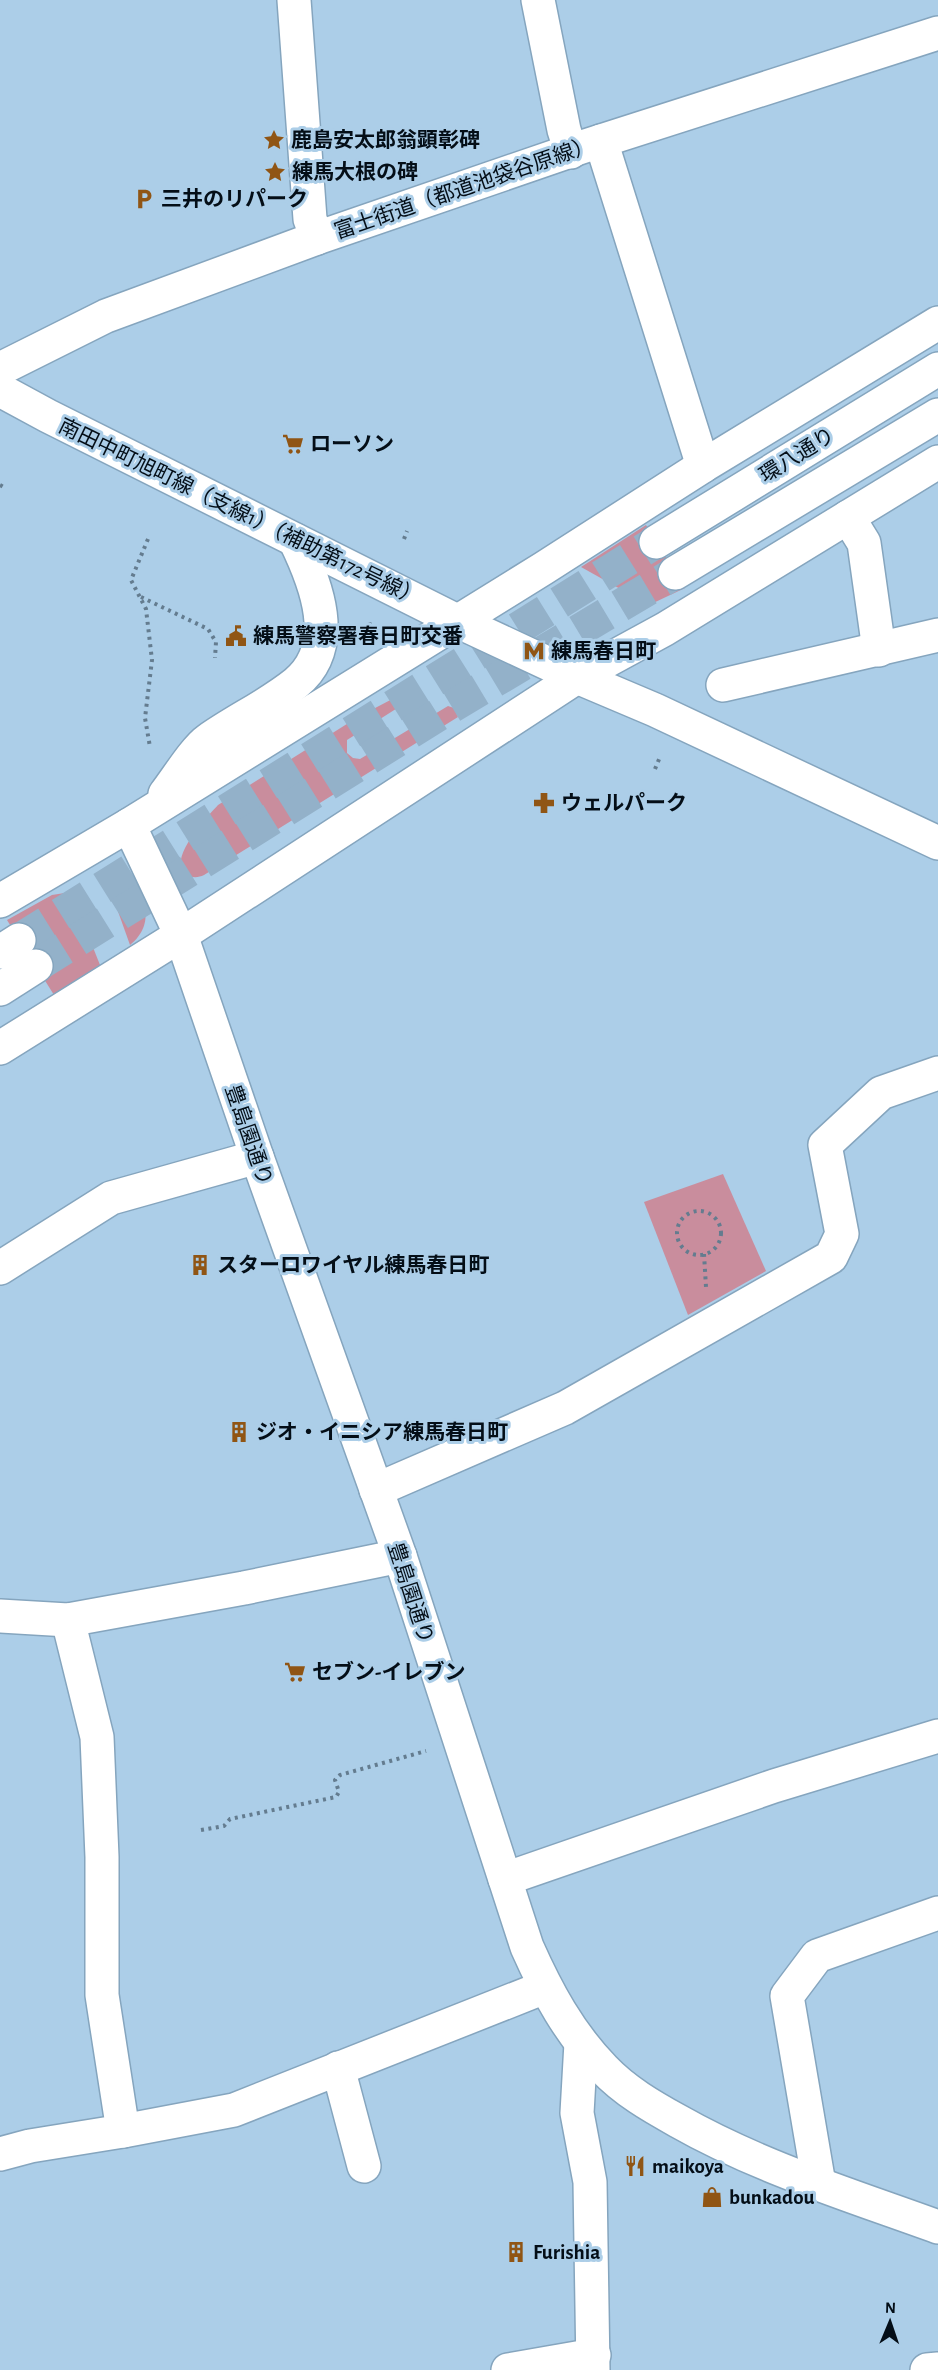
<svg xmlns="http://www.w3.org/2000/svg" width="938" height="2370" font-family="'Alegreya Sans','Noto Sans JP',sans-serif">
	<rect width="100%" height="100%" fill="#accee8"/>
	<!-- green -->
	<g fill="#c98d9d">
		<path d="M 646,525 L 685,588 L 649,605 L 581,567 Z"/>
		<path d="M 416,690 L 421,693 L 347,740 L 347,753 L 353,758 L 360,759 L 448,706 L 454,708 L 458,717 L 204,875 C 198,878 191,878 186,874 C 166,860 208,816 218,805 L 358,717 L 398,696 Z"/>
		<path d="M 110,889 C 146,888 158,922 130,945 Z"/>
		<path d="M 71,892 L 100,965 L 54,995 L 7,920 L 52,895 Z"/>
		<path d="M 723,1174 L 766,1271 L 688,1315 L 644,1202 Z"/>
	</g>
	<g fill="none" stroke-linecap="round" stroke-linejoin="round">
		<!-- major-tunnel -->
		<g stroke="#93b1c9" stroke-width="33" stroke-dasharray="33 16" stroke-linecap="butt">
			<path d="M 19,940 L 656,542"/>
			<path d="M 36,966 L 451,707 L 675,573"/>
		</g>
		<defs>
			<g id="minor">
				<path d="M 294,0 L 310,219 L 317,238"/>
				<path d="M 538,0 L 564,130 L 571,152"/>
				<path d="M 601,141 L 703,466"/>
				<path d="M 848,517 L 864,543 L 879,650"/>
				<path d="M 723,685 L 938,635"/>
				<path d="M 129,825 L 181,935 L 257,1157 L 400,1556 L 527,1947 C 547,1992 569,2033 604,2069 C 625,2091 651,2106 678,2121 C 759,2167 850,2195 938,2227"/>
				<path d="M 0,1268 L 111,1198 L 257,1157"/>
				<path d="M 376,1490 L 565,1408 L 831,1257 L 842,1234 L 825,1145 L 881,1093 L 938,1073"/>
				<path d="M 0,1616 L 68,1620 L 244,1588 L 400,1556"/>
				<path d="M 68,1620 L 97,1737 L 102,1857 L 102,1995 L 123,2131"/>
				<path d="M 505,1879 L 774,1786 L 938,1736"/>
				<path d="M 581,2043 L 577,2113 L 590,2182 L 593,2370"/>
				<path d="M 338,2068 L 364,2166"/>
				<path d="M 0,2154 L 30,2146 L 123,2131 L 234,2110 L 545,1987"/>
				<path d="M 819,2184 L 787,1996 L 817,1956 L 938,1913"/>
				<path d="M 508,2370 L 594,2355"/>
				<path d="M 927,2370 L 938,2369"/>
			</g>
			<g id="major">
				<path d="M 0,369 L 106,316 L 317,238 L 582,147 L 938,33"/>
				<path d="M 0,390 L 48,416 L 457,621 L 577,677 L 655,710 L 938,843"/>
				<path d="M 656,542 L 938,369"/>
				<path d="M 675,573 L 938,415"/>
				<path d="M 165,794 C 176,780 195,749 208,740 C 236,720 269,705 296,683 C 341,646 316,583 295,540"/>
				<path d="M 0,901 L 129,825 L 544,568 L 703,466 L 938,323"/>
				<path d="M 0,952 L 19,940"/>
				<path d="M 0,989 L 36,966"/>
				<path d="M 0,1048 L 181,935 L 577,677 L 665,629 L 938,462"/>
			</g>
		</defs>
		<!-- minor casing -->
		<use href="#minor" stroke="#85a5be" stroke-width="36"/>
		<!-- major casing -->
		<use href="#major" stroke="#85a5be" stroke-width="36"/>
		<!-- path -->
		<g stroke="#647c8f" stroke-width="4" stroke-dasharray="3 4.5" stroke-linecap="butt">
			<path d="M 0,485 L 5,488"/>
			<path d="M 148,539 L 131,580 L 146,609 L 152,660 L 145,718 L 150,747"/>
			<path d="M 404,539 L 407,531"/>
			<path d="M 141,597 L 208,629 L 216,642 L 215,658"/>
			<path d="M 370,624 L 365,640 L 347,634 Z"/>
			<path d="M 655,769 L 660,757"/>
			<circle cx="699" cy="1233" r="22"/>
			<path d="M 704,1254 L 706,1287"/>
			<path d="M 201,1830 L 224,1826 L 230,1819 L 336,1797 L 339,1792 L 335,1780 L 340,1775 L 426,1751"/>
		</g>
		<!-- minor -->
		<use href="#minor" stroke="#fff" stroke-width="33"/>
		<!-- major -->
		<use href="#major" stroke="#fff" stroke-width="33"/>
	</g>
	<!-- icons -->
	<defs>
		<symbol id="sight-bare" viewBox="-9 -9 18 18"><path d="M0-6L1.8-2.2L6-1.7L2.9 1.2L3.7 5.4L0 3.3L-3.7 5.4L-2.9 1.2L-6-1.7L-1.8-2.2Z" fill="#905514" stroke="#accee8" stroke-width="2.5" paint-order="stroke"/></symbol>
		<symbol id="parking-bare" viewBox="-9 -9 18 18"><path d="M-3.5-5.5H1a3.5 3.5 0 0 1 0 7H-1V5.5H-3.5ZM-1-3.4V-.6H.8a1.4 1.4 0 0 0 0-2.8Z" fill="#905514" stroke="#accee8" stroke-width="2.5" paint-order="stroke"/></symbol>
		<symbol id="supermarket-bare" viewBox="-9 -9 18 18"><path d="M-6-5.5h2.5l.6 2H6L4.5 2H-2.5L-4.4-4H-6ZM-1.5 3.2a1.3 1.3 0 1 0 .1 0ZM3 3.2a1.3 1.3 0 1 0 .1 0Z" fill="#905514" stroke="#accee8" stroke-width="2.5" paint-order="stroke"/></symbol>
		<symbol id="civic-bare" viewBox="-9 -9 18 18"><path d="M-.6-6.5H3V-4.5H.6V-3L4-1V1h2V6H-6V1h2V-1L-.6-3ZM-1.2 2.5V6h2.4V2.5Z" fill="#905514" stroke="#accee8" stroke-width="2.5" paint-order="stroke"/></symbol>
		<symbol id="metro-bare" viewBox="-9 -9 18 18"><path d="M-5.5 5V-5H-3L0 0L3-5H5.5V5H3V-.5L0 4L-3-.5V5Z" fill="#905514" stroke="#accee8" stroke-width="2.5" paint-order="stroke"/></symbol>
		<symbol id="pharmacy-bare" viewBox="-9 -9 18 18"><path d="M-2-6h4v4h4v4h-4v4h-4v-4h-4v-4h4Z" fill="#905514" stroke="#accee8" stroke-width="2.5" paint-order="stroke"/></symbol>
		<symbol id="building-bare" viewBox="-9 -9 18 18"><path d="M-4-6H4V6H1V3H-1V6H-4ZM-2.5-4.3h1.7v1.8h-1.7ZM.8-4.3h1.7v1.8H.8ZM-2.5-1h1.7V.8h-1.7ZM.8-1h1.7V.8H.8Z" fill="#905514" stroke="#accee8" stroke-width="2.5" paint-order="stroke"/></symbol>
		<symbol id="restaurant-bare" viewBox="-9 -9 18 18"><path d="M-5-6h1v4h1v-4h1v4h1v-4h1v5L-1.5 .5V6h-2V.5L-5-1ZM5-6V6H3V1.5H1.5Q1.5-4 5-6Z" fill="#905514" stroke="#accee8" stroke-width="2.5" paint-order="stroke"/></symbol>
		<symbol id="shop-bare" viewBox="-9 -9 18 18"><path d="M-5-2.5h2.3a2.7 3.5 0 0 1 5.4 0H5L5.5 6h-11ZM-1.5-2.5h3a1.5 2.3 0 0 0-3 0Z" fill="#905514" stroke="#accee8" stroke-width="2.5" paint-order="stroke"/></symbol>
	</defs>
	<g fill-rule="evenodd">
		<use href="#sight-bare" x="259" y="125" width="30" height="30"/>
		<use href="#sight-bare" x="260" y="157" width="30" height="30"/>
		<use href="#parking-bare" x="129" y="184" width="30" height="30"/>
		<use href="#supermarket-bare" x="278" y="429" width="30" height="30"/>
		<use href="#civic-bare" x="221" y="621" width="30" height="30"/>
		<use href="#metro-bare" x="519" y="636" width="30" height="30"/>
		<use href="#pharmacy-bare" x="529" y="788" width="30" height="30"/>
		<use href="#building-bare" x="185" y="1250" width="30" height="30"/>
		<use href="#building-bare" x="224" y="1417" width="30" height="30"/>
		<use href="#supermarket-bare" x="280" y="1657" width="30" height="30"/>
		<use href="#restaurant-bare" x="620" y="2151" width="30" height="30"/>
		<use href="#shop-bare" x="697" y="2182" width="30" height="30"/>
		<use href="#building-bare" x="501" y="2237" width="30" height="30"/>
	</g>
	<g text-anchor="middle" stroke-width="6" stroke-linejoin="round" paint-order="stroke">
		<!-- poi labels -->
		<g font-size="21" font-weight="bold" fill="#040e17" stroke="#accee8" text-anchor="start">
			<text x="291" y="147">鹿島安太郎翁顕彰碑</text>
			<text x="292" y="179">練馬大根の碑</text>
			<text x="161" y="206">三井のリパーク</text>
			<text x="310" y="451">ローソン</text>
			<text x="253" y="643">練馬警察署春日町交番</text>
			<text x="551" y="658">練馬春日町</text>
			<text x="561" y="810">ウェルパーク</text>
			<text x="217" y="1272">スターロワイヤル練馬春日町</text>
			<text x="256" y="1439">ジオ・イニシア練馬春日町</text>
			<text x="312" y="1679">セブン-イレブン</text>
			<text x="652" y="2173">maikoya</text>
			<text x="729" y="2204">bunkadou</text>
			<text x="533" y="2259">Furishia</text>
		</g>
		<!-- street labels -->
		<g font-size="21" fill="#040e17" stroke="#accee8">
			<text transform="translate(464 188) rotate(-19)" y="7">富士街道（都道池袋谷原線）</text>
			<text transform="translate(797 455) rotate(-32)" y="7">環八通り</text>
			<text transform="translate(240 512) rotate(26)" y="7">南田中町旭町線（支線1）（補助第172号線）</text>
			<text transform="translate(249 1135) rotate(71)" y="7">豊島園通り</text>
			<text transform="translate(411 1593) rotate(72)" y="7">豊島園通り</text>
		</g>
	</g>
	<!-- north arrow -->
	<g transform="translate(890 2322) rotate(2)" stroke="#accee8" stroke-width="4.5" paint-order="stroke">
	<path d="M0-4.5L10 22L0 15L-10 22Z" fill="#040e17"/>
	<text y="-9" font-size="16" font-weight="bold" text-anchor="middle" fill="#040e17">N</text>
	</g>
</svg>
